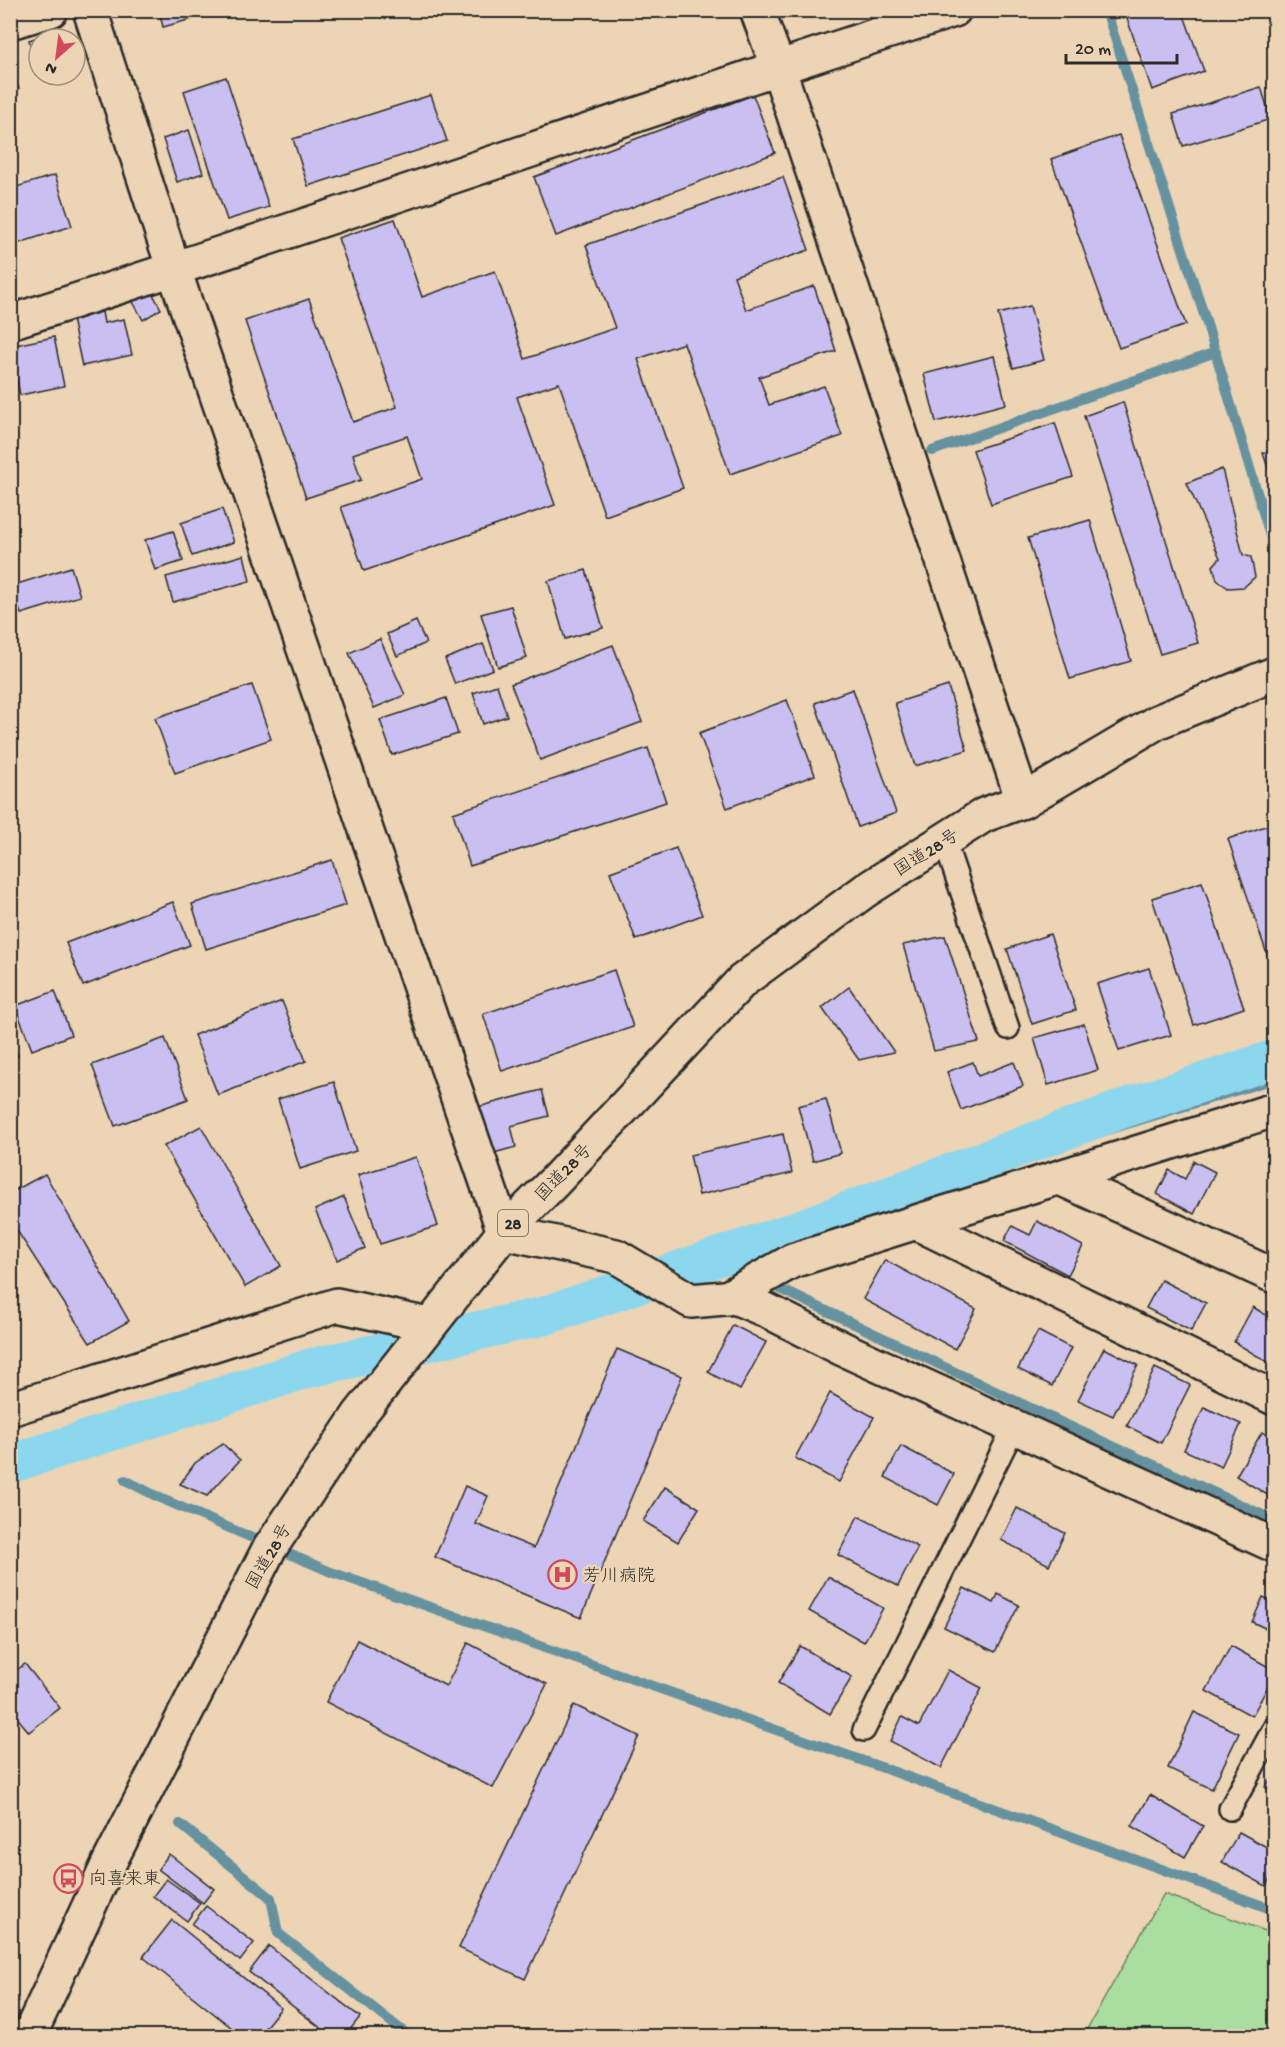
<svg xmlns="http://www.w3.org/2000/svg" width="1285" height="2047" font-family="'Gochi Hand','Klee One',sans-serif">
	<rect width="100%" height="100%" fill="#ecd4b4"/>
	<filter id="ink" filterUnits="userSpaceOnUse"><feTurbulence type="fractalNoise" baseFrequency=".0167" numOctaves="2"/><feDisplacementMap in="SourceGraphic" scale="12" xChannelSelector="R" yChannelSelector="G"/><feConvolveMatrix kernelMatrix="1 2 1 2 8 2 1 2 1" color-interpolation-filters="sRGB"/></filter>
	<g filter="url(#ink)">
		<!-- green -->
		<path fill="#a9dea0" stroke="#6a8466" stroke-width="1.5" d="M 1164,1894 L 1274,1934 L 1274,2036 L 1083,2036 Z"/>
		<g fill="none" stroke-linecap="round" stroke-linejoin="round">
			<!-- stream -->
			<g stroke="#6692a0" stroke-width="10">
				<path d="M 1106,10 L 1206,321 L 1274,549"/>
				<path d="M 932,451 L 1216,352"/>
				<path d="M 1091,1135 L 1274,1079"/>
				<path d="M 716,1258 L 753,1276"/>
				<path d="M 768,1283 L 1056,1420 L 1274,1520"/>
				<path d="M 125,1480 L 160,1498 L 331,1572 L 889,1770 L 1274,1910"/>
				<path d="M 180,1824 L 271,1898 L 278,1933 L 409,2036"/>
			</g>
			<!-- canal -->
			<path stroke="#8dd7ee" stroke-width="39" d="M 10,1464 L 310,1368 L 544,1316 L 792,1232 L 1122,1109 L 1274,1059"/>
		</g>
		<!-- building -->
		<g fill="#c9bff1" stroke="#2b2b2b" stroke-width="1.5">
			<path d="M 159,10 L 224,10 L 163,27 Z"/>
			<path d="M 1124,10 L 1182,10 L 1204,71 L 1152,90 Z"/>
			<path d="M 53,32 L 55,39 L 39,39 L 39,72 L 29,40 Z"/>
			<path d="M 10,63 L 19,89 L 10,91 Z"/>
			<path d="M 226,77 L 269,207 L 227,220 L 184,91 Z"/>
			<path d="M 1261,87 L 1271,119 L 1183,146 L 1173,114 Z"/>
			<path d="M 431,95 L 447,141 L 308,186 L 293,139 Z"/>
			<path d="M 753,95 L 775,153 L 556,236 L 534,177 Z"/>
			<path d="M 189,130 L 203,173 L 177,182 L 163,139 Z"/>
			<path d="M 1119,135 L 1186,325 L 1119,348 L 1051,159 Z"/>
			<path d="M 55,175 L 72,226 L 10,246 L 10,189 Z"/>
			<path d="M 783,177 L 809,250 L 734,276 L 746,310 L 814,286 L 836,351 L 759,377 L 769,405 L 824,386 L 842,436 L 730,474 L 684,343 L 638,359 L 683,488 L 605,516 L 559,383 L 517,397 L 555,505 L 364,571 L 341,507 L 422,479 L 407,436 L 353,454 L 361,480 L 306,498 L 245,321 L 309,299 L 353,422 L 397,407 L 338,238 L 395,219 L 422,297 L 495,271 L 525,359 L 615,328 L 586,245 Z"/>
			<path d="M 150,289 L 161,309 L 143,320 L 132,300 Z"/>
			<path d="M 1030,306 L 1044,360 L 1013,368 L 998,314 Z"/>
			<path d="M 102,312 L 104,323 L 124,319 L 132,355 L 82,366 L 72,319 Z"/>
			<path d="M 54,337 L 64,386 L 20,395 L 10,346 Z"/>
			<path d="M 994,356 L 1006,404 L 936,422 L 924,374 Z"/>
			<path d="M 1123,402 L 1198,643 L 1160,654 L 1084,416 Z"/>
			<path d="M 1055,423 L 1073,477 L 991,504 L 973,450 Z"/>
			<path d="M 1274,449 L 1274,486 L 1263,453 Z"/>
			<path d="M 1222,469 L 1243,555 L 1251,557 L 1255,577 L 1244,587 L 1228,588 L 1217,580 L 1213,566 L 1220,558 L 1187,483 Z"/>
			<path d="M 222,509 L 234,542 L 192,556 L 181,523 Z"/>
			<path d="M 1090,520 L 1131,661 L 1070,679 L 1028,538 Z"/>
			<path d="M 173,531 L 183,561 L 155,570 L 145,540 Z"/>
			<path d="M 244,555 L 250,581 L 173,602 L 166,577 Z"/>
			<path d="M 71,567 L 80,596 L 21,614 L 11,586 Z"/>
			<path d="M 586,570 L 603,628 L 565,639 L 548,581 Z"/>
			<path d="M 511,606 L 527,658 L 498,667 L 481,614 Z"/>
			<path d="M 416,621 L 426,643 L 397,656 L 387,634 Z"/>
			<path d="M 380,639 L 405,695 L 374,708 L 349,653 Z"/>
			<path d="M 483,644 L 493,669 L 455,684 L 445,659 Z"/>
			<path d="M 613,645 L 642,722 L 540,760 L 511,684 Z"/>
			<path d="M 252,685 L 271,739 L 175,773 L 155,718 Z"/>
			<path d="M 497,685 L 507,716 L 483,724 L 473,693 Z"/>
			<path d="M 948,686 L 967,750 L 915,766 L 895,703 Z"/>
			<path d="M 853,689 L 896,813 L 858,827 L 815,703 Z"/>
			<path d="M 446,698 L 458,734 L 392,755 L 380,720 Z"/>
			<path d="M 787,700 L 815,775 L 727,808 L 699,733 Z"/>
			<path d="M 648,748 L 666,802 L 470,866 L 453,813 Z"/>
			<path d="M 1274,823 L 1274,975 L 1228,839 Z"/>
			<path d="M 676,848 L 702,915 L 636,940 L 610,872 Z"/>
			<path d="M 332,860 L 346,905 L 206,949 L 192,904 Z"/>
			<path d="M 1202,882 L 1244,1008 L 1194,1025 L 1152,898 Z"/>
			<path d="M 173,902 L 190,945 L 83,986 L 66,943 Z"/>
			<path d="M 1050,934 L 1076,1010 L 1032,1024 L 1007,949 Z"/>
			<path d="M 945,936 L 979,1042 L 934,1051 L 903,945 Z"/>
			<path d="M 1149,968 L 1171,1035 L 1119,1051 L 1097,984 Z"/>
			<path d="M 614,970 L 633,1027 L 502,1071 L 483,1014 Z"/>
			<path d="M 849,987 L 894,1052 L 859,1060 L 822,1008 Z"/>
			<path d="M 55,991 L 71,1035 L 32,1050 L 15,1006 Z"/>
			<path d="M 282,1001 L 306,1061 L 218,1095 L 194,1035 Z"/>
			<path d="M 1084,1024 L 1098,1070 L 1048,1085 L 1034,1038 Z"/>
			<path d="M 10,1034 L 18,1056 L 10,1059 Z"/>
			<path d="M 165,1038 L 188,1099 L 115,1126 L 92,1065 Z"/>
			<path d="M 973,1062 L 978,1076 L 1014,1062 L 1023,1086 L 961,1110 L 947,1072 Z"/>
			<path d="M 334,1082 L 356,1151 L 300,1169 L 278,1099 Z"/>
			<path d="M 542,1090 L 549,1116 L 511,1126 L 516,1147 L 490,1154 L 478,1107 Z"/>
			<path d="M 826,1099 L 841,1153 L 813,1161 L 798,1106 Z"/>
			<path d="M 201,1126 L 281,1266 L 245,1287 L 164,1146 Z"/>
			<path d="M 783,1134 L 792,1173 L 699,1195 L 690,1155 Z"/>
			<path d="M 416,1157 L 438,1226 L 380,1244 L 358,1175 Z"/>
			<path d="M 1194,1161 L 1215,1172 L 1194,1214 L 1157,1194 L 1169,1170 L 1185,1179 Z"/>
			<path d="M 45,1174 L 129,1321 L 90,1343 L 10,1220 L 10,1193 Z"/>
			<path d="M 344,1197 L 365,1248 L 337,1260 L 315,1210 Z"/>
			<path d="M 1037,1221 L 1083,1246 L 1068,1275 L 1004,1241 L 1012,1226 L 1030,1235 Z"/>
			<path d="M 885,1260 L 976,1309 L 955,1349 L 863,1299 Z"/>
			<path d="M 1161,1280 L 1206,1303 L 1191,1331 L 1146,1308 Z"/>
			<path d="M 1253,1307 L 1274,1320 L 1274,1366 L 1234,1342 Z"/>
			<path d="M 733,1325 L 766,1342 L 740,1390 L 708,1372 Z"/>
			<path d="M 1038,1331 L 1071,1348 L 1052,1386 L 1018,1369 Z"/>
			<path d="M 1104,1348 L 1138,1365 L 1113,1416 L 1078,1400 Z"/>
			<path d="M 617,1349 L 682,1376 L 581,1618 L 435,1557 L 465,1486 L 488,1496 L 476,1524 L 534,1548 Z"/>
			<path d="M 1155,1368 L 1190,1385 L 1161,1443 L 1127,1426 Z"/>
			<path d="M 830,1393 L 874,1417 L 839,1482 L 795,1458 Z"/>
			<path d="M 1204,1407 L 1241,1424 L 1221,1467 L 1184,1450 Z"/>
			<path d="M 1262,1432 L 1274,1440 L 1274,1499 L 1236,1476 Z"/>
			<path d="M 223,1444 L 240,1460 L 207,1496 L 180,1484 L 195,1463 Z"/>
			<path d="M 901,1446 L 954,1474 L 938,1505 L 885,1477 Z"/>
			<path d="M 665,1487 L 699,1508 L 678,1542 L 643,1521 Z"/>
			<path d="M 1017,1508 L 1065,1533 L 1049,1565 L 1001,1540 Z"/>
			<path d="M 858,1516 L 918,1547 L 898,1586 L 838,1555 Z"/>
			<path d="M 828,1577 L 883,1608 L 864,1642 L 809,1611 Z"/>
			<path d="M 964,1588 L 994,1603 L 998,1594 L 1019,1605 L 995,1652 L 944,1627 Z"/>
			<path d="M 1263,1597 L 1274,1602 L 1274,1632 L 1252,1622 Z"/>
			<path d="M 357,1640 L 446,1686 L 468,1643 L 547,1684 L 493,1788 L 326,1702 Z"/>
			<path d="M 800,1646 L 852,1677 L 830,1714 L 778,1683 Z"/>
			<path d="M 1231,1646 L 1274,1670 L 1274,1675 L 1252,1716 L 1206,1691 Z"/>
			<path d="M 25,1664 L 60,1708 L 29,1732 L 10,1709 L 10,1675 Z"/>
			<path d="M 948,1670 L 982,1688 L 941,1768 L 890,1741 L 902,1717 L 919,1726 Z"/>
			<path d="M 574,1705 L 639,1736 L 525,1979 L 459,1948 Z"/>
			<path d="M 1194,1712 L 1239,1733 L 1212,1789 L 1168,1768 Z"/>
			<path d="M 1274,1775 L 1274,1795 L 1265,1787 Z"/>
			<path d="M 1150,1795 L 1203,1826 L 1185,1857 L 1132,1826 Z"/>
			<path d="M 1239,1832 L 1274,1851 L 1274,1870 L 1266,1886 L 1222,1862 Z"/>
			<path d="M 169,1854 L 214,1889 L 203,1903 L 158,1869 Z"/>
			<path d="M 166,1879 L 200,1903 L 187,1921 L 153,1896 Z"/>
			<path d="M 206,1906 L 254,1943 L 240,1961 L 192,1924 Z"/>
			<path d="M 172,1920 L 281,2008 L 258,2036 L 242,2036 L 143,1957 Z"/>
			<path d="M 269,1946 L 360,2017 L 345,2036 L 331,2036 L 249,1972 Z"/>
		</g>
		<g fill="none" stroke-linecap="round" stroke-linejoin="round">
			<defs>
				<g id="service">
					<path d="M 944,840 L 1008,1028"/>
					<path d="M 864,1730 L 1014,1427"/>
					<path d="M 1230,1809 L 1274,1728"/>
				</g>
				<g id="minor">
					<path d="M 757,10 L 778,67 L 1023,801"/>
					<path d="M 10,22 L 51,10"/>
					<path d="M 10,322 C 326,221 639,112 954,10"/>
					<path d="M 1060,1178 L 1274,1276"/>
					<path d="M 917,1223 L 1274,1398"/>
					<path d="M 504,1232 L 616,1256 L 691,1301 L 735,1297 L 768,1311 L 843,1349 L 1274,1545"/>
					<path d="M 727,1298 L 792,1261 L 1274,1110"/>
					<path d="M 10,1409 L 337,1305 L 429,1325"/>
				</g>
				<path id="tertiary" d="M 90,10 L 174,270 L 504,1232"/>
				<path id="trunk" d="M 29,2036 L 109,1863 L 268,1551 L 359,1415 L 504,1232 L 555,1181 L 742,981 L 866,890 L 984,815 L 1023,801 L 1157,722 L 1274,674"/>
			</defs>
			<!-- service casing -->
			<use href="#service" stroke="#2b2b2b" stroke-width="26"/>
			<!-- minor casing -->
			<use href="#minor" stroke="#2b2b2b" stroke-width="38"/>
			<!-- tertiary casing -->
			<use href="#tertiary" stroke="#2b2b2b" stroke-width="38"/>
			<!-- trunk casing -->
			<use href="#trunk" stroke="#2b2b2b" stroke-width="38"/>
			<!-- service -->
			<use href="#service" stroke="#ecd4b4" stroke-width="21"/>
			<!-- minor -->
			<use href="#minor" stroke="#ecd4b4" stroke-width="33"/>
			<!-- tertiary -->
			<use href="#tertiary" stroke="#ecd4b4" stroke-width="33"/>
			<!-- trunk -->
			<use href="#trunk" stroke="#ecd4b4" stroke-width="33"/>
		</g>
	</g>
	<!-- icons -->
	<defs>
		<symbol id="hospital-ring" viewBox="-11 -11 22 22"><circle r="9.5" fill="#ecd4b4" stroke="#d1495b" stroke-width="1.5"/><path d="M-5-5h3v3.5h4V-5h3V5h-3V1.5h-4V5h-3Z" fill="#d1495b"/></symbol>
		<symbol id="bus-ring" viewBox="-11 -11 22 22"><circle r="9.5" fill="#ecd4b4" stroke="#d1495b" stroke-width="1.5"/><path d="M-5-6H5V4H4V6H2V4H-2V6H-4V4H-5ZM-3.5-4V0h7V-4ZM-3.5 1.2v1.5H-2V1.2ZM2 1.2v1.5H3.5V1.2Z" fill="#d1495b"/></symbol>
	</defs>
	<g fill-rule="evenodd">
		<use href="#hospital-ring" x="546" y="1558" width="33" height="33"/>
		<use href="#bus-ring" x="52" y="1862" width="33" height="33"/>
	</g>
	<g text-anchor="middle" stroke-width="4.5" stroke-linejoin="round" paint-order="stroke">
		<!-- shield labels -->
		<rect fill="#ecd4b4" stroke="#655e54" stroke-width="1.5" x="498" y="1210" width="30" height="26" rx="4.5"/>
		<g font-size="16" font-weight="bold" fill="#2b2b2b">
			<text x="513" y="1229">28</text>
		</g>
		<!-- street labels -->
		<g font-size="18" fill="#2b2b2b" stroke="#ecd4b4">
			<text transform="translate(926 852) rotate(-32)" y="6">国道28号</text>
			<text transform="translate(563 1172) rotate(-46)" y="6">国道28号</text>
			<text transform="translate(268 1556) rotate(-60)" y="6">国道28号</text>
		</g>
		<!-- poi labels -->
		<g font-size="18" fill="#2b2b2b" stroke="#ecd4b4" text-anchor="start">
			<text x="583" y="1581">芳川病院</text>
			<text x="89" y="1884">向喜来東</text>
		</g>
	</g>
	<!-- margin -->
	<rect width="1285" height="2047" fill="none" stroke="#ecd4b4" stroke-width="36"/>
	<rect x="18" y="18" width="1249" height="2011" fill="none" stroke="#2b2b2b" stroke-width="2" filter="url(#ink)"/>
	<!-- north arrow -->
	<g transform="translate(57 57) rotate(208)"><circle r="28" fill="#ecd4b4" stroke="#9f907d" stroke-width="1.5"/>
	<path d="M0-4.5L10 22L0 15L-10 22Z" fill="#d1495b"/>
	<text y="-9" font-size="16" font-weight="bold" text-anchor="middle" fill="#2b2b2b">N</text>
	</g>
	<!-- scale -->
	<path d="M1066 54v9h111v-9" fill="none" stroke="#2b2b2b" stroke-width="3"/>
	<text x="1075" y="54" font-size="18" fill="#2b2b2b" stroke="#ecd4b4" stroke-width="4.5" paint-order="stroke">20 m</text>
</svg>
